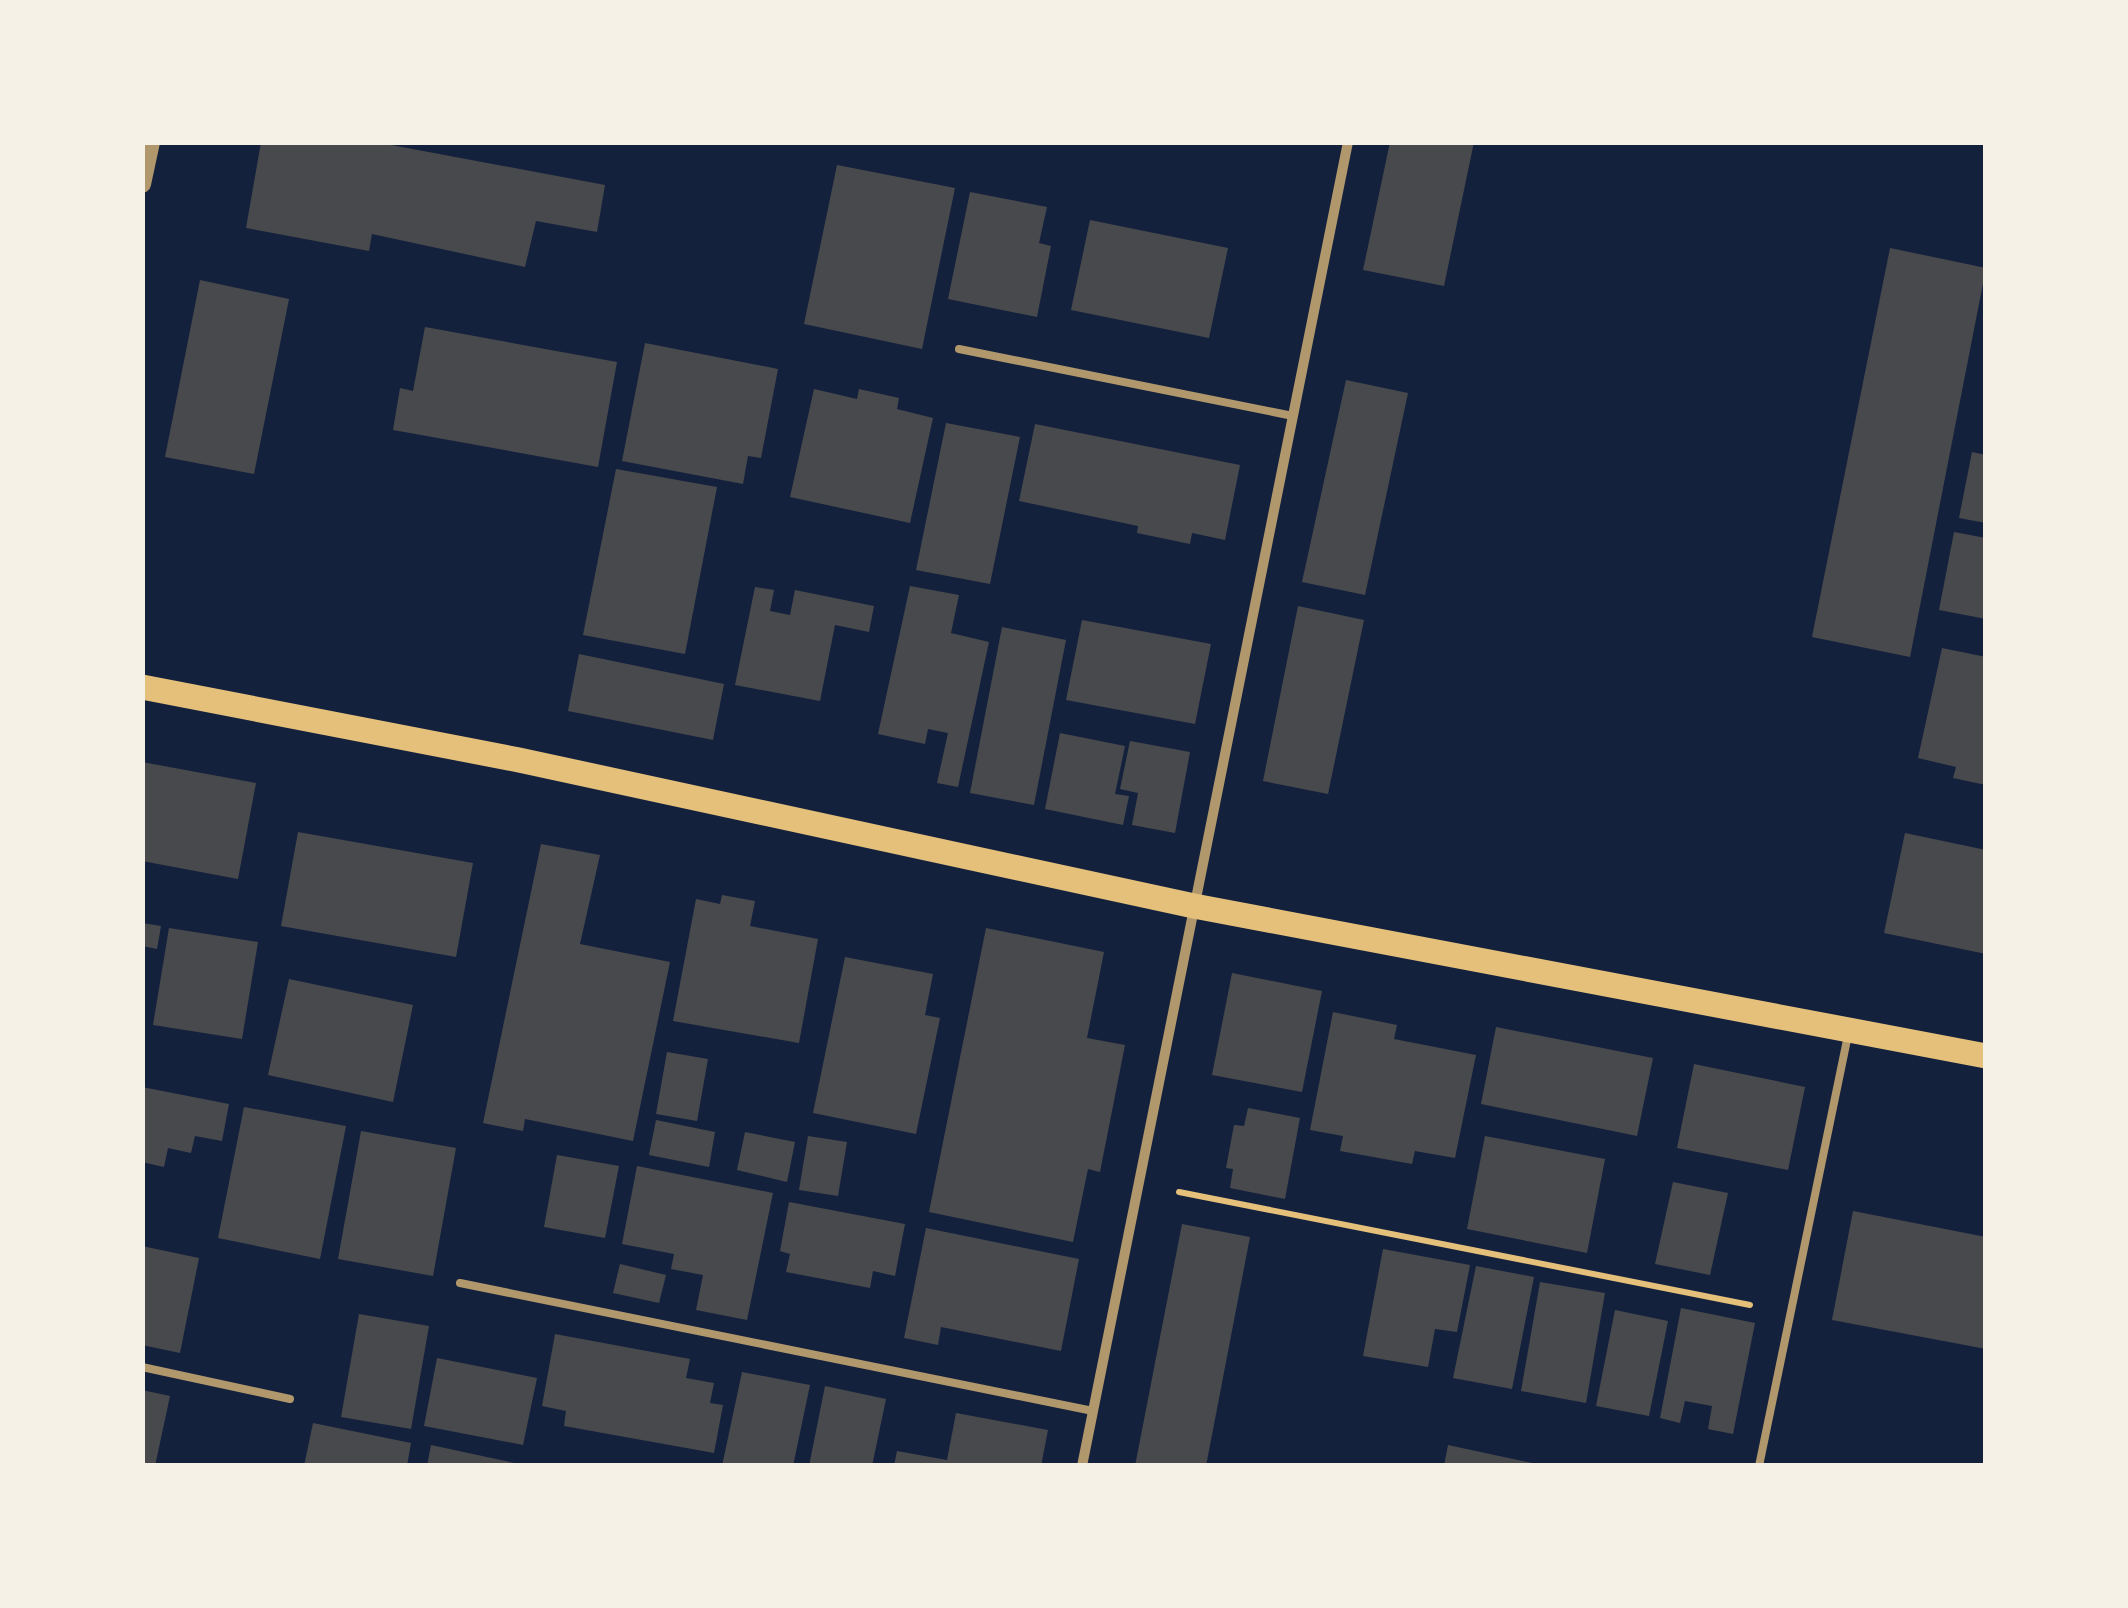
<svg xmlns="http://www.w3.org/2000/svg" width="2128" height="1608" font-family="'Alegreya Sans',sans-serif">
	<rect width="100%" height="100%" fill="#14213d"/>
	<!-- building -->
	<g fill="#48494c">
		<path d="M 261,142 L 375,142 L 605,185 L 597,232 L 536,221 L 525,267 L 372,234 L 369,251 L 246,228 Z"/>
		<path d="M 1390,142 L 1474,142 L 1444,286 L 1363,270 Z"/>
		<path d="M 837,165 L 955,188 L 922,349 L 804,324 Z"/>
		<path d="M 970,192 L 1047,207 L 1039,243 L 1051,246 L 1037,317 L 948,299 Z"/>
		<path d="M 1090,220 L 1228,248 L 1209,338 L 1071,310 Z"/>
		<path d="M 1890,248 L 1986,268 L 1910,657 L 1812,637 Z"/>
		<path d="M 200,280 L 289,299 L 254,474 L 165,457 Z"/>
		<path d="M 425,327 L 617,362 L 598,467 L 393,430 L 400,388 L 413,391 Z"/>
		<path d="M 645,343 L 778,369 L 761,458 L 748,456 L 743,484 L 622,461 Z"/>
		<path d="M 1346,380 L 1408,393 L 1365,595 L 1302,582 Z"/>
		<path d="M 814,389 L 857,399 L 859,389 L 899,398 L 897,409 L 933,418 L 910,523 L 790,497 Z"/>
		<path d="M 946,423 L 1020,437 L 990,584 L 916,570 Z"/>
		<path d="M 1035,424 L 1240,465 L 1225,540 L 1192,533 L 1190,544 L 1137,533 L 1138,526 L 1019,501 Z"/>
		<path d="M 1972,452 L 1986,455 L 1986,523 L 1959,518 Z"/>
		<path d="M 616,469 L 717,487 L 685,654 L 583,635 Z"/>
		<path d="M 1954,532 L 1986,538 L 1986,619 L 1939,610 Z"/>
		<path d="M 910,586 L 959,595 L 951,633 L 989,642 L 958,787 L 937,783 L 948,733 L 928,729 L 925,744 L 878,734 Z"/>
		<path d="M 755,587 L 774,590 L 770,611 L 790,615 L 795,590 L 874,606 L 869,632 L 835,625 L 820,701 L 735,685 Z"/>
		<path d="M 1298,606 L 1364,620 L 1328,794 L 1263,781 Z"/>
		<path d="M 1082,620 L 1211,644 L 1195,724 L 1066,700 Z"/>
		<path d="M 1002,627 L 1066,640 L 1034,805 L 970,793 Z"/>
		<path d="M 1942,648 L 1986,657 L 1986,785 L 1953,778 L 1956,767 L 1918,758 Z"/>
		<path d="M 579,654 L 724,684 L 713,740 L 568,711 Z"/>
		<path d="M 1060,733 L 1125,746 L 1115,794 L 1129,796 L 1123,825 L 1045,809 Z"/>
		<path d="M 1130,741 L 1190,752 L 1175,833 L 1132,825 L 1138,793 L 1120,789 Z"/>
		<path d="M 142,762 L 256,783 L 238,879 L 142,861 Z"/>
		<path d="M 298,832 L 473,863 L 456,957 L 281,926 Z"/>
		<path d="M 1905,833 L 1986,850 L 1986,954 L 1884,933 Z"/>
		<path d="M 541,844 L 600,855 L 580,944 L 670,962 L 633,1141 L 525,1119 L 523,1131 L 483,1123 Z"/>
		<path d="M 722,895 L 755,901 L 750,926 L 818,939 L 799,1043 L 673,1021 L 696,899 L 720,904 Z"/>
		<path d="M 142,923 L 161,926 L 157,949 L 142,946 Z"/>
		<path d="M 169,928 L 258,942 L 242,1039 L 153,1025 Z"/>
		<path d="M 986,928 L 1104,952 L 1087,1038 L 1125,1045 L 1100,1172 L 1088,1169 L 1073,1242 L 929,1212 Z"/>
		<path d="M 845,957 L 933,974 L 925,1015 L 940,1018 L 916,1134 L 813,1113 Z"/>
		<path d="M 1232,973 L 1322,991 L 1302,1092 L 1212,1075 Z"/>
		<path d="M 289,979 L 413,1005 L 393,1102 L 268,1075 Z"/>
		<path d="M 1333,1012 L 1397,1025 L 1394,1039 L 1476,1055 L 1455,1158 L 1415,1151 L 1412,1164 L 1340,1151 L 1343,1136 L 1310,1130 Z"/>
		<path d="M 1496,1027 L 1653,1058 L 1637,1136 L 1481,1104 Z"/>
		<path d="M 667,1052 L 708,1059 L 697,1121 L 656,1114 Z"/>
		<path d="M 1694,1064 L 1805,1087 L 1788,1170 L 1677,1148 Z"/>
		<path d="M 142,1087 L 229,1104 L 222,1141 L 195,1136 L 191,1153 L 168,1148 L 164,1167 L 142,1162 Z"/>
		<path d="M 244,1107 L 346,1126 L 320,1259 L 218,1238 Z"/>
		<path d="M 1248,1108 L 1300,1118 L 1285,1199 L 1230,1188 L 1233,1169 L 1226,1168 L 1234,1125 L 1244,1126 Z"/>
		<path d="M 656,1120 L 715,1132 L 709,1167 L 649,1155 Z"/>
		<path d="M 361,1131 L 456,1148 L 433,1276 L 338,1259 Z"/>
		<path d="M 745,1132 L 795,1142 L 787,1182 L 737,1170 Z"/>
		<path d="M 808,1136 L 847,1142 L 838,1196 L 799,1190 Z"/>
		<path d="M 1485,1136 L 1605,1159 L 1587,1253 L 1467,1229 Z"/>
		<path d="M 557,1155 L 619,1166 L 605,1238 L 544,1227 Z"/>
		<path d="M 637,1166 L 773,1193 L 747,1320 L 696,1310 L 703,1275 L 671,1269 L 674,1254 L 622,1244 Z"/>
		<path d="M 1673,1182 L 1728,1193 L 1710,1275 L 1655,1264 Z"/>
		<path d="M 789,1202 L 905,1224 L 895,1276 L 873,1271 L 870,1288 L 786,1272 L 790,1254 L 780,1251 Z"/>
		<path d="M 1853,1211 L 1986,1237 L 1986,1349 L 1832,1320 Z"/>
		<path d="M 1182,1224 L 1250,1237 L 1206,1466 L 1135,1466 Z"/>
		<path d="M 926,1228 L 1079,1259 L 1061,1351 L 941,1327 L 938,1345 L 904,1338 Z"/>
		<path d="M 142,1246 L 199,1258 L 180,1353 L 142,1345 Z"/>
		<path d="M 1383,1249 L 1470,1265 L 1457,1332 L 1435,1329 L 1428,1367 L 1363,1356 Z"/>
		<path d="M 620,1264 L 666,1275 L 659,1303 L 613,1293 Z"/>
		<path d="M 1476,1266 L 1534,1277 L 1512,1389 L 1453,1378 Z"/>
		<path d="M 1540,1282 L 1605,1293 L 1586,1403 L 1521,1391 Z"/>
		<path d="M 1681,1308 L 1755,1323 L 1733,1434 L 1708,1429 L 1712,1406 L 1685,1401 L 1680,1423 L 1660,1418 Z"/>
		<path d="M 1615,1310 L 1668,1321 L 1649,1416 L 1596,1406 Z"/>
		<path d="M 359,1314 L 429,1326 L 411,1429 L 341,1417 Z"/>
		<path d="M 555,1334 L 690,1359 L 686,1378 L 714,1383 L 710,1403 L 723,1405 L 714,1453 L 564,1426 L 566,1411 L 542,1406 Z"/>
		<path d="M 437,1358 L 537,1378 L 523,1445 L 424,1426 Z"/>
		<path d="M 742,1372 L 810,1385 L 793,1466 L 722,1466 Z"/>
		<path d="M 825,1386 L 886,1399 L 872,1466 L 809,1466 Z"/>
		<path d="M 142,1390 L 170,1396 L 155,1466 L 142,1466 Z"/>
		<path d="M 956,1413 L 1048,1430 L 1041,1466 L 894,1466 L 897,1451 L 947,1460 Z"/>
		<path d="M 313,1423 L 411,1443 L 407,1466 L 304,1466 Z"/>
		<path d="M 431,1445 L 519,1464 L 519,1466 L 427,1466 Z"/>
		<path d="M 1448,1445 L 1537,1464 L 1537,1466 L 1444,1466 Z"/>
	</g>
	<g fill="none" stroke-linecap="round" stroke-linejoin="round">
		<!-- path -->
		<path stroke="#e5c07b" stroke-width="6" d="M 1179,1192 L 1750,1305"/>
		<!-- service -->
		<g stroke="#b1986c" stroke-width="8">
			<path d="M 959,349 L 1293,416"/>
			<path d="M 460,1283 L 1093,1411"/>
			<path d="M 142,1367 L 290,1399"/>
			<path d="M 1759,1466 L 1848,1035"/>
		</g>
		<!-- minor -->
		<path stroke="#b1986c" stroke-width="10" d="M 1082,1466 L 1348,142"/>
		<!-- tertiary -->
		<path stroke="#b1986c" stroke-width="18" d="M 142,184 L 151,142"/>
		<!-- primary -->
		<path stroke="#e5c07b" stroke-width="25" d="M 142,687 L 519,760 L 1194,906 L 1986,1056"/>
	</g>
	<!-- border -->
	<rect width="2128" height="1608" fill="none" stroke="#f6f1e7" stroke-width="290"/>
</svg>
